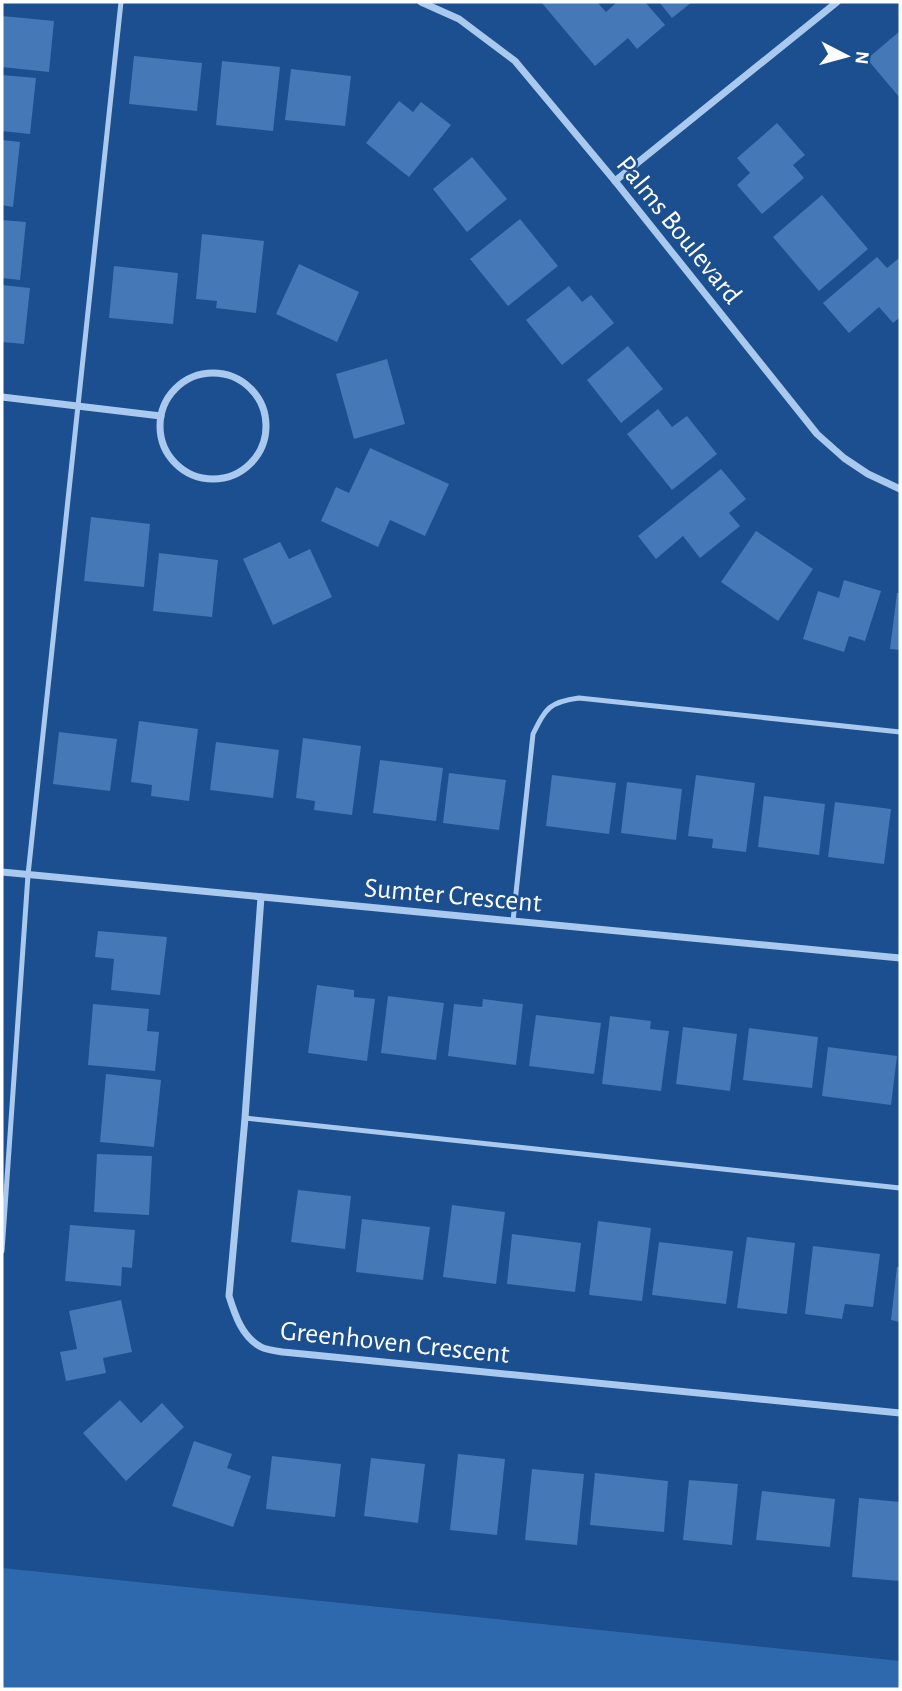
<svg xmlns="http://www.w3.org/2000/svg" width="902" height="1691" font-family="'Alegreya Sans',sans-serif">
	<rect width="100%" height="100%" fill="#1b4f8f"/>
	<!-- park -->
	<path fill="#2e69ad" d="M 2,1568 L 900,1661 L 900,1689 L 2,1689 Z"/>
	<!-- building -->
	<g fill="#4478b7">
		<path d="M 541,2 L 597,2 L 606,12 L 617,2 L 645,2 L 665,25 L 637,49 L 628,38 L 595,66 Z"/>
		<path d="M 659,2 L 692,2 L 672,18 Z"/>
		<path d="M 2,16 L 54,21 L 49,72 L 2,67 Z"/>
		<path d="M 900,31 L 900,98 L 867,59 Z"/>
		<path d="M 134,56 L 202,63 L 197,111 L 129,104 Z"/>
		<path d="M 222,61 L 280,67 L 273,131 L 216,125 Z"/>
		<path d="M 291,69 L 351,76 L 345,126 L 285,120 Z"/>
		<path d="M 2,75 L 36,78 L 30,134 L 2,131 Z"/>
		<path d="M 399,101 L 413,112 L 421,102 L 451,125 L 409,177 L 366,143 Z"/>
		<path d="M 777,123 L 805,155 L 793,165 L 804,178 L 762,214 L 737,185 L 750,173 L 737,158 Z"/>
		<path d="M 2,140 L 20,142 L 13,207 L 2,205 Z"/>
		<path d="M 472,157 L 507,199 L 467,232 L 433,189 Z"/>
		<path d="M 822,195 L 868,249 L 819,291 L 773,237 Z"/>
		<path d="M 520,219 L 558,266 L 508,306 L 470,259 Z"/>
		<path d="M 2,220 L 26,222 L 20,280 L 2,278 Z"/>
		<path d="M 202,234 L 264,241 L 256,313 L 216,308 L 217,301 L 196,299 Z"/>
		<path d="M 877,257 L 887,268 L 898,259 L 900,261 L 900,317 L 893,323 L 879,307 L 849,333 L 823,303 Z"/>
		<path d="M 299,264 L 359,292 L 337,342 L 276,314 Z"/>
		<path d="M 114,266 L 178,273 L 173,324 L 109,318 Z"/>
		<path d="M 2,285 L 30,288 L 24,344 L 2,342 Z"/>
		<path d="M 569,286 L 582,302 L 591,295 L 614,323 L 562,365 L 526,320 Z"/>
		<path d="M 628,346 L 663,389 L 621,423 L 587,380 Z"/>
		<path d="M 387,359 L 405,424 L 354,439 L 336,374 Z"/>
		<path d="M 658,409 L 672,427 L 687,416 L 717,454 L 672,490 L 627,434 Z"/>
		<path d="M 370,448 L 449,484 L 425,536 L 390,520 L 378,547 L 321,521 L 336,487 L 349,493 Z"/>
		<path d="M 721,469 L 746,499 L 729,513 L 740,526 L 700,558 L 683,536 L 656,559 L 638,536 Z"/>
		<path d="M 91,517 L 150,524 L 144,587 L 84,581 Z"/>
		<path d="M 756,531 L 813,569 L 778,621 L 721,582 Z"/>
		<path d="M 280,542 L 289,559 L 310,549 L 332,597 L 273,625 L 243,559 Z"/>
		<path d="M 159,553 L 218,560 L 212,617 L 153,611 Z"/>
		<path d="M 844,580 L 881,591 L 865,641 L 849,636 L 844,652 L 803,639 L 818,591 L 839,598 Z"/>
		<path d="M 897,593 L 900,593 L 900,650 L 890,649 Z"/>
		<path d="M 139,721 L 198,729 L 189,801 L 151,796 L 152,785 L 131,782 Z"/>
		<path d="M 59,732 L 117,739 L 110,791 L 53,784 Z"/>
		<path d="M 303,738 L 361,746 L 352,815 L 314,810 L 315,801 L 296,798 Z"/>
		<path d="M 216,742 L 279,750 L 273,798 L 210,790 Z"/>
		<path d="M 380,760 L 443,768 L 436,821 L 373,813 Z"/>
		<path d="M 449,773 L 506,780 L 499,830 L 443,823 Z"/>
		<path d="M 552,775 L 616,783 L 609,834 L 546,826 Z"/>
		<path d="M 696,775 L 755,783 L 746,852 L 712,848 L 713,839 L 688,836 Z"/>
		<path d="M 627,782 L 682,789 L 676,840 L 621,833 Z"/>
		<path d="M 764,796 L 825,804 L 819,855 L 758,847 Z"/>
		<path d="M 835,802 L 891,809 L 884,864 L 828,857 Z"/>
		<path d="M 98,931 L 167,937 L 160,995 L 111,990 L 114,959 L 95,957 Z"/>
		<path d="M 317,985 L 354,990 L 354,997 L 375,999 L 367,1061 L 308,1053 Z"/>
		<path d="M 388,996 L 444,1003 L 436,1060 L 381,1053 Z"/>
		<path d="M 483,999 L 523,1004 L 516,1065 L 448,1056 L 454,1004 L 482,1007 Z"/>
		<path d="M 93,1004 L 149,1009 L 147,1031 L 159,1032 L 155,1071 L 88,1065 Z"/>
		<path d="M 536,1015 L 601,1023 L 594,1074 L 529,1066 Z"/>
		<path d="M 610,1016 L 651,1021 L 650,1029 L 669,1031 L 661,1091 L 602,1084 Z"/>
		<path d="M 683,1027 L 737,1034 L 730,1091 L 676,1084 Z"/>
		<path d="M 749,1028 L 818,1037 L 812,1088 L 743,1080 Z"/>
		<path d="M 828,1047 L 897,1056 L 891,1105 L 822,1096 Z"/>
		<path d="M 106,1074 L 161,1080 L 154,1147 L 100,1142 Z"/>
		<path d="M 97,1154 L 152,1156 L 149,1215 L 94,1212 Z"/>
		<path d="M 298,1190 L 351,1196 L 345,1249 L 291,1242 Z"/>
		<path d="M 452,1205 L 505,1212 L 496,1284 L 443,1277 Z"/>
		<path d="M 362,1219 L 430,1227 L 423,1280 L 356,1272 Z"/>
		<path d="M 598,1221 L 651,1228 L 642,1301 L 589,1295 Z"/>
		<path d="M 70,1225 L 135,1230 L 132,1268 L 122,1267 L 121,1286 L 65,1281 Z"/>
		<path d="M 512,1234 L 581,1243 L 575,1292 L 507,1284 Z"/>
		<path d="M 747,1237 L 795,1243 L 787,1314 L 737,1308 Z"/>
		<path d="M 659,1242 L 733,1251 L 726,1304 L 652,1295 Z"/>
		<path d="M 813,1246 L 880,1254 L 873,1307 L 845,1304 L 842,1319 L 805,1314 Z"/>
		<path d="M 897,1267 L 900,1267 L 900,1322 L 891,1320 Z"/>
		<path d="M 121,1300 L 132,1352 L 103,1358 L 106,1373 L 66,1381 L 60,1352 L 77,1349 L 69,1311 Z"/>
		<path d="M 120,1400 L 141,1423 L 162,1403 L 184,1427 L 126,1481 L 83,1433 Z"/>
		<path d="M 194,1441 L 232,1454 L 227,1468 L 251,1476 L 233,1527 L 172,1506 Z"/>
		<path d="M 458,1454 L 505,1459 L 497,1535 L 450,1530 Z"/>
		<path d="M 272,1456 L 341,1464 L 335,1517 L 266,1509 Z"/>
		<path d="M 371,1458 L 425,1464 L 418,1523 L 364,1516 Z"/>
		<path d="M 532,1469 L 584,1474 L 577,1545 L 525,1540 Z"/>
		<path d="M 595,1473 L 668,1481 L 664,1532 L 590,1525 Z"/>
		<path d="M 689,1480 L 738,1484 L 732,1545 L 683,1540 Z"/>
		<path d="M 762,1491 L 835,1499 L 830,1547 L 756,1540 Z"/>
		<path d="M 859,1498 L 900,1502 L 900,1581 L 852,1577 Z"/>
	</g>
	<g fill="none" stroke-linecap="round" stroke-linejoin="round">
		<!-- service -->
		<g stroke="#a9c9ee" stroke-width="5">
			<path d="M 513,921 L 533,734 C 546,708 549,702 579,698 L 900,732"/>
			<path d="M 245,1118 L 900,1188"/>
			<path d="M 2,1251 L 28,875 L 121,2"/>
		</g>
		<!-- minor -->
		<g stroke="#a9c9ee" stroke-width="7">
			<path d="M 421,2 L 459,19 L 515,61 L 615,181 L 817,434 L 844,458 L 868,474 L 900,489"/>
			<path d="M 615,181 L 837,2"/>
			<circle cx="213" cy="426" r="53"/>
			<path d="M 2,397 L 161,416"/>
			<path d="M 2,872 L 900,958"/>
			<path d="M 261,897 L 245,1118 L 229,1296 C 235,1315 242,1337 261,1347 C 267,1350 276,1351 283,1352 L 900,1413"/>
		</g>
	</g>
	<g text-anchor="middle" stroke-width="5" stroke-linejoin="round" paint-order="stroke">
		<!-- street labels -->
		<g font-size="28" fill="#fff" stroke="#1b4f8f">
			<text transform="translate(680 229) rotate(51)" y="10">Palms Boulevard</text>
			<text transform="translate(453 894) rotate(5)" y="10">Sumter Crescent</text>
			<text transform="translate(395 1341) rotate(6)" y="10">Greenhoven Crescent</text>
		</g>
	</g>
	<!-- border -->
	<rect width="902" height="1691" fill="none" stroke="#ffffff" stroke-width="7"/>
	<!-- north arrow -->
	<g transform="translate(846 56) rotate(96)" stroke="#1b4f8f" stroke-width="5" paint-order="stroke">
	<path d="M0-5L12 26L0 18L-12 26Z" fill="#ffffff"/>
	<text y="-10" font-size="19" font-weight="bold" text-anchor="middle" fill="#ffffff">N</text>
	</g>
</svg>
